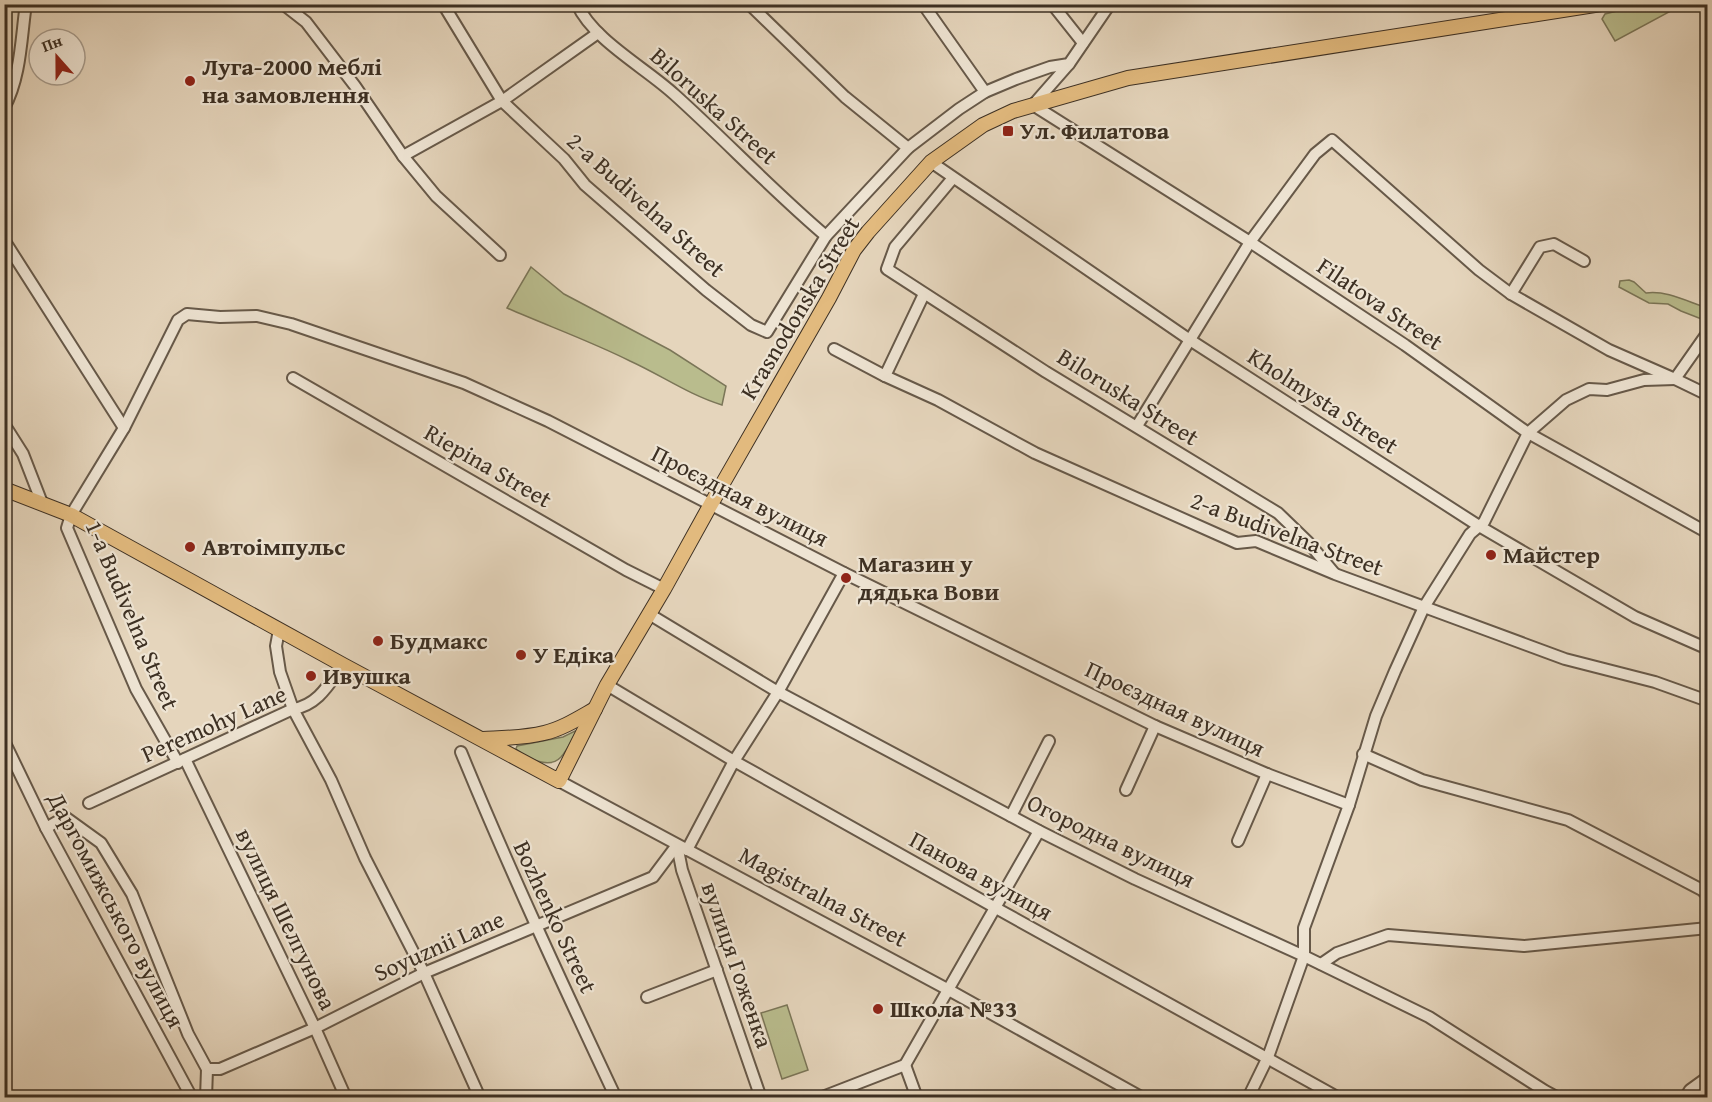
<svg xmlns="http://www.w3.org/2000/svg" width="1712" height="1102" font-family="'Gentium Book Plus',serif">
	<rect width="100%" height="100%" fill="#e5d5bc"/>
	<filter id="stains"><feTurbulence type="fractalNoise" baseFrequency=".00333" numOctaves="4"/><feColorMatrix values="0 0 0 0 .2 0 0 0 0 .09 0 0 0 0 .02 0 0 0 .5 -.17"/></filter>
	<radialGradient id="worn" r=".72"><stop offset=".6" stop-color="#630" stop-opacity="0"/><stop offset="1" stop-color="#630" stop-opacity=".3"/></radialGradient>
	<!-- green -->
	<g fill="#b9bc8d" stroke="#7b7658" stroke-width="1.5">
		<path d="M 1645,4 L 1682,5 L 1615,41 L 1602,19 L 1605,14 Z"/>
		<path d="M 531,267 L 564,294 L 670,350 L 726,386 L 722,405 C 689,395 661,375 630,361 C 590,341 548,326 507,308 Z"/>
		<path d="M 1629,280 L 1634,282 L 1646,293 C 1667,290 1688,302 1707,308 L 1707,320 L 1704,320 L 1681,311 L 1668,304 L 1649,303 L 1619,287 L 1620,281 Z"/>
		<path d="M 575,731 L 577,732 C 572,740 567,750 561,757 C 549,770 527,758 516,749 L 517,746 L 563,737 Z"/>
		<path d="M 787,1005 L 808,1070 L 782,1079 L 761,1013 Z"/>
	</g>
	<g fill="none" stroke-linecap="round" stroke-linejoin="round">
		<defs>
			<g id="minor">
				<path d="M 283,4 L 306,22 L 355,86 L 403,156 L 436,196 L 500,255"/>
				<path d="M 443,4 L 502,101 L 564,159 L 585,185 L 706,290 L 751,325 L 767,332 L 826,236 L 908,148 L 959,109 L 985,92 L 1016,79 L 1050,67 L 1069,64 L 1110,4"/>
				<path d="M 577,4 C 593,40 646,68 675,95 C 726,141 773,191 826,236"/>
				<path d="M 749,4 L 845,97 L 908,148"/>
				<path d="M 923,4 L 985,92"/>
				<path d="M 1052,4 L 1083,43"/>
				<path d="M 1069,64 L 1033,105 L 1250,242 L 1405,345 L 1528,433 L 1708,533"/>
				<path d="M 4,108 C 20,79 21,42 25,11"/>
				<path d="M 403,156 L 502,101 L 598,33"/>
				<path d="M 931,162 L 1190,340 L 1479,526 L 1635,617 L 1708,649"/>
				<path d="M 953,178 L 895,247 L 887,269 L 1046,372 L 1278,513 L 1308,542 L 1334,573"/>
				<path d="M 4,240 L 124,428"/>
				<path d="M 924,294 L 885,376 L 938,400 L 1035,453 L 1237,543 L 1256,541 L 1335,574 L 1565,659 L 1655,682 L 1708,701"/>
				<path d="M 1511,294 L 1540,247 L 1554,244 L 1584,261"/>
				<path d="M 834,349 L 885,376"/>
				<path d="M 293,378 L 626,570 L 664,589"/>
				<path d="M 4,424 L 23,454 L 42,503"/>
				<path d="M 1137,426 L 1250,242 L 1315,154 L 1332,140 L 1479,270 L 1511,294 L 1609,350 L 1675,379 L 1708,395"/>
				<path d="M 649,614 L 778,692 L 1039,831 L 1135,879 L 1304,956 L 1429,1017 L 1545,1091 L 1558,1098"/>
				<path d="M 279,630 L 276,646 L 280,672 L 293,709 L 331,780 L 365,858 L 424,973 L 480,1098"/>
				<path d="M 607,685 L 734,761 L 994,907 L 1339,1098"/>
				<path d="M 4,741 L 46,828 L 192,1098"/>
				<path d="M 461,752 C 509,869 562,983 616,1098"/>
				<path d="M 1363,754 L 1422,780 L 1568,820 L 1702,890 L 1708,896"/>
				<path d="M 185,759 L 315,1028 L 346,1098"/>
				<path d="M 178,763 L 136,689 L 67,528 L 71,515 L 124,428 L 178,320 L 187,314 L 220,317 L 257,316 L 291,324 L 464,383 L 548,421 L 844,573 L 1155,726 L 1267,774 L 1349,805"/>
				<path d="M 559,781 L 947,989 L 1143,1098"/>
				<path d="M 1126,790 L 1155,726"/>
				<path d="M 89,803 L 293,709 C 318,705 329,684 343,665"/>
				<path d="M 1011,816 L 1049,741"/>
				<path d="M 46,828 L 65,817 L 101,843 L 132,894 L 188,1034 L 207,1069 L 206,1098"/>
				<path d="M 1238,841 L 1267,774"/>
				<path d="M 677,845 L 682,870 L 761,1098"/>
				<path d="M 687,850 L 734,761 L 778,692 L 844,573"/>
				<path d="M 1321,964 L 1337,953 L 1388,935 L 1524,946 L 1708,928"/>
				<path d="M 647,997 L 717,970"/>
				<path d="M 905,1065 L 1039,831"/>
				<path d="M 905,1065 L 917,1098"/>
				<path d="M 207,1069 L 220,1069 L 315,1028 L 424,973 L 653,877 L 677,845"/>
				<path d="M 820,1098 L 905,1065"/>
				<path d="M 1248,1098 L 1268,1057 L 1304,956 L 1304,928 L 1349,805 L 1376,716 L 1395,671 L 1424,607 L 1470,534 L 1484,522 L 1528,433 L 1566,400 L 1589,389 L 1607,390 L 1644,380 L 1675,379 L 1708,332"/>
				<path d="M 1685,1098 L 1690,1090 L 1708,1077"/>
			</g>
			<g id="major">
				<path d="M 4,489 L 71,515 L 343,665 L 559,781 L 607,685 L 664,589 L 711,504 L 829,298 L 854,250 L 868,232 L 931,162 L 983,125 L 1013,111 L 1128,78 L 1601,4"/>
				<path d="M 483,739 C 503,738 524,738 544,733 C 562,729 579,718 595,709"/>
			</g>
		</defs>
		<!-- minor casing -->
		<use href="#minor" stroke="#675949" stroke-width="14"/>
		<!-- major casing -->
		<use href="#major" stroke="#3d3023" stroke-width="16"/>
		<!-- minor -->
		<use href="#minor" stroke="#eee4d3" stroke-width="10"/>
		<!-- major -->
		<use href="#major" stroke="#e2ba7e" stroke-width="14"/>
	</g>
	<!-- markers -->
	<g fill="#8f2418" stroke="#eee4d3" stroke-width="2">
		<circle cx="190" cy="81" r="6"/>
		<rect x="1002" y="125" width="12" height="12" rx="3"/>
		<circle cx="190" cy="547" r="6"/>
		<circle cx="1491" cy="555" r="6"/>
		<circle cx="846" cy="578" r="6"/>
		<circle cx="378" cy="641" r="6"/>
		<circle cx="521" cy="655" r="6"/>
		<circle cx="311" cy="676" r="6"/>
		<circle cx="878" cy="1009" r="6"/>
	</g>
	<g text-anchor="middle" stroke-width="4.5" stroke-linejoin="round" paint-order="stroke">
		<!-- poi labels -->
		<g font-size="24" font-weight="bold" fill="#3d3023" stroke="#eee4d3" text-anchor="start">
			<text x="202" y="75">Луга-2000 меблі<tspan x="202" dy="28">на замовлення</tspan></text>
			<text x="1020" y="139">Ул. Филатова</text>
			<text x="202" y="555">Автоімпульс</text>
			<text x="1503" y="563">Майстер</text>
			<text x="858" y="572">Магазин у<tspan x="858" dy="28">дядька Вови</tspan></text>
			<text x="390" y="649">Будмакс</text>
			<text x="533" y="663">У Едіка</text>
			<text x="323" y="684">Ивушка</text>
			<text x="890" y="1017">Школа №33</text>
		</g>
		<!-- street labels -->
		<g font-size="24" fill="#3d3023" stroke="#eee4d3">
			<text transform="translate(714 106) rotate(42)" y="8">Biloruska Street</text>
			<text transform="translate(646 205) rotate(42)" y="8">2-a Budivelna Street</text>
			<text transform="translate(1380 304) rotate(34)" y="8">Filatova Street</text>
			<text transform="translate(800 308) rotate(-59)" y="8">Krasnodonska Street</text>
			<text transform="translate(1128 397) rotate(32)" y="8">Biloruska Street</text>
			<text transform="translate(1323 401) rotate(33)" y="8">Kholmysta Street</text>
			<text transform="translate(488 466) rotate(30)" y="8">Riepina Street</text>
			<text transform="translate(740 496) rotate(27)" y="8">Проєздная вулиця</text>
			<text transform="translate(1287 534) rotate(20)" y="8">2-a Budivelna Street</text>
			<text transform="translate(132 615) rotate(67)" y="8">1-a Budivelna Street</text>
			<text transform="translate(1175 709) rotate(25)" y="8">Проєздная вулиця</text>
			<text transform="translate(214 724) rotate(-24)" y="8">Peremohy Lane</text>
			<text transform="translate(1111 841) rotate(26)" y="8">Огородна вулиця</text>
			<text transform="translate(981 876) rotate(29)" y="8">Панова вулиця</text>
			<text transform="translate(823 897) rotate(28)" y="8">Magistralna Street</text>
			<text transform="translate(116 910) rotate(62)" y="8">Даргомижського вулиця</text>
			<text transform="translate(555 917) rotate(65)" y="8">Bozhenko Street</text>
			<text transform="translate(286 919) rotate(64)" y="8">вулиця Шелгунова</text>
			<text transform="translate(439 946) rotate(-24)" y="8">Soyuznii Lane</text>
			<text transform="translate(737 965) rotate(71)" y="8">вулиця Гоженка</text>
		</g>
	</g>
	<!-- margin -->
	<rect width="1712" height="1102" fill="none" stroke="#e5d5bc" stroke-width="24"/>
	<rect x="6" y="6" width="1700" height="1090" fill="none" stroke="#3d3023" stroke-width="3"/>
	<rect x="12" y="12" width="1688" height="1078" fill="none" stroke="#3d3023" stroke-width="1.5"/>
	<!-- north arrow -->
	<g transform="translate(57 57) rotate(339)"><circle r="28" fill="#eee4d3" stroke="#a79c8d" stroke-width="1.5"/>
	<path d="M0-4.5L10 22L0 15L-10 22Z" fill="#8f2418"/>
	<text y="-9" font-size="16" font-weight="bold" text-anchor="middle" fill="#3d3023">Пн</text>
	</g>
	<rect width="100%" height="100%" filter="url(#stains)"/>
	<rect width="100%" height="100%" fill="url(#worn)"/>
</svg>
